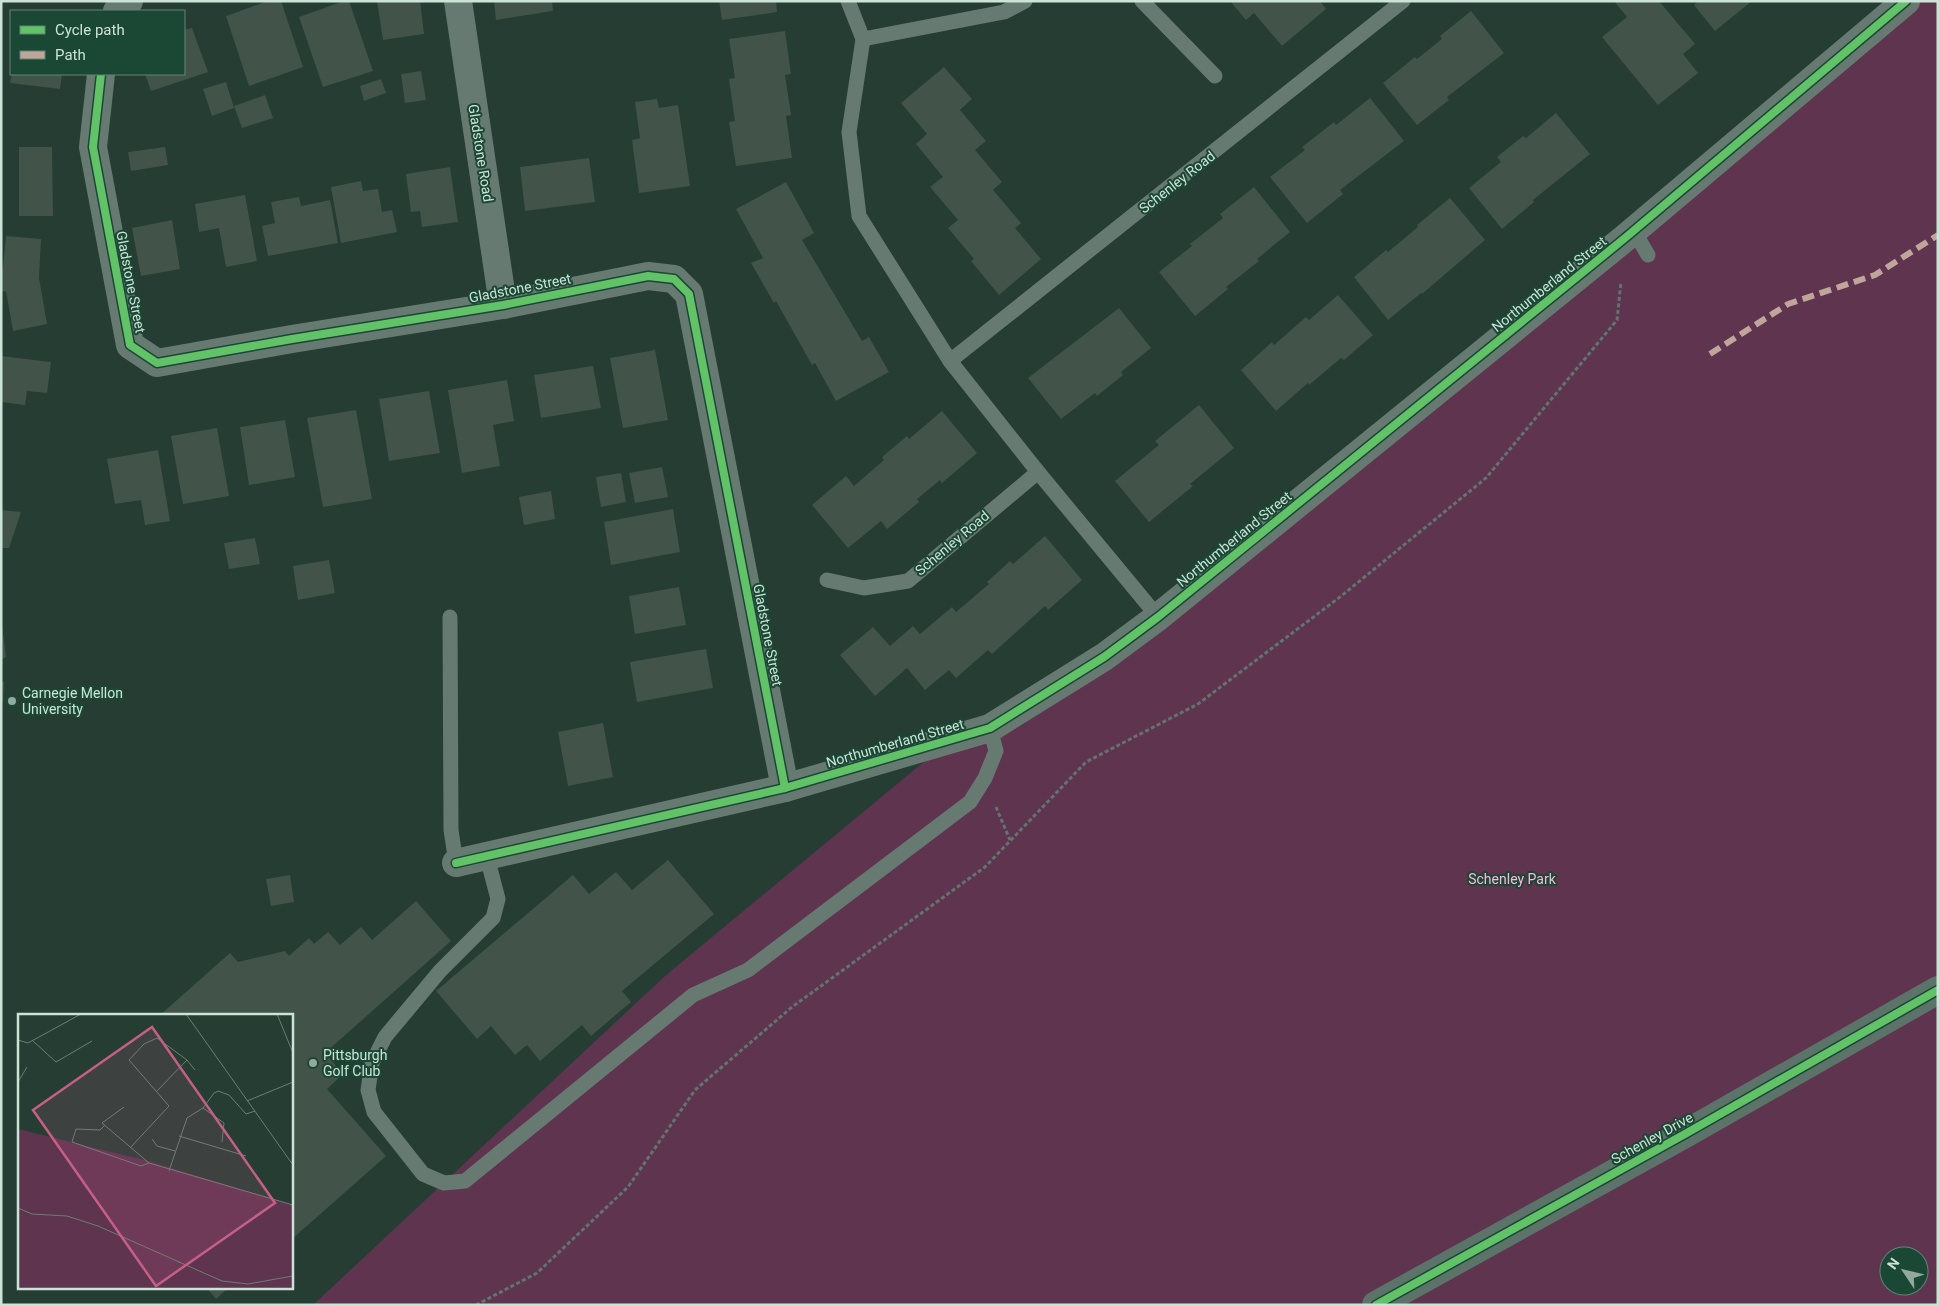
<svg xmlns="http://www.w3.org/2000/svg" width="1939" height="1306" font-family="Roboto,sans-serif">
	<rect width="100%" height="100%" fill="#253d33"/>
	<!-- green -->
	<path fill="#5f344f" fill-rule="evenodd" d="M 1906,1 L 1938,1 L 1938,1305 L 313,1305 L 665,976 L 972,722 L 1158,617 ZM 1889,1256 L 1919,1256 L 1919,1286 L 1889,1286 Z"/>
	<!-- building -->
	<g fill="#425349">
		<path d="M 268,1 L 281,1 L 303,67 L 249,86 L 226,16 Z"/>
		<path d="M 344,1 L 349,1 L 373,71 L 323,87 L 299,17 Z"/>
		<path d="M 377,1 L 420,1 L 424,34 L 383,40 Z"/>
		<path d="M 494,1 L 552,1 L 553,11 L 496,20 Z"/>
		<path d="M 719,1 L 776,1 L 777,12 L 722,20 Z"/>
		<path d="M 1230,1 L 1320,1 L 1326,9 L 1282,46 L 1254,13 L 1246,20 Z"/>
		<path d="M 1614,1 L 1659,1 L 1695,44 L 1683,54 L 1698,73 L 1658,105 L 1602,37 L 1627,17 Z"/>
		<path d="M 1698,1 L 1752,1 L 1715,31 L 1694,5 Z"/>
		<path d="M 1471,11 L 1504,53 L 1447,97 L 1449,100 L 1417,125 L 1383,83 L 1415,57 L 1417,59 L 1442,39 L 1440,36 Z"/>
		<path d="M 192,28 L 208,72 L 151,91 L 145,74 L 184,74 L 184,30 Z"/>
		<path d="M 785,31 L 791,74 L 785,75 L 791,115 L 786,116 L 792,158 L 736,166 L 729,122 L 735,121 L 729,79 L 735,78 L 729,39 Z"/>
		<path d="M 944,67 L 972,99 L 960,110 L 986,141 L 975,150 L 1002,182 L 993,190 L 1021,223 L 1015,228 L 1041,259 L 999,295 L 971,261 L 974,259 L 948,228 L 958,220 L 930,187 L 943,177 L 916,144 L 927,134 L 901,103 Z"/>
		<path d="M 421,71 L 426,100 L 405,103 L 401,74 Z"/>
		<path d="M 12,74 L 62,74 L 60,89 L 10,83 Z"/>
		<path d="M 381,79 L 386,93 L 364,101 L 360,86 Z"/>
		<path d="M 226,82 L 234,108 L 212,116 L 203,89 Z"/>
		<path d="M 265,95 L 273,118 L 242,128 L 234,106 Z"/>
		<path d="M 1370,98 L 1404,141 L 1340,190 L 1343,194 L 1307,223 L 1270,177 L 1305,150 L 1302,147 L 1334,122 L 1336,125 Z"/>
		<path d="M 657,99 L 659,108 L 678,105 L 690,186 L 639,193 L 632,140 L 640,138 L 635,102 Z"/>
		<path d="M 1556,113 L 1590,154 L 1533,200 L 1534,202 L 1502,229 L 1469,188 L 1501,162 L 1497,157 L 1523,136 L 1526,138 Z"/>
		<path d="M 19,147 L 52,147 L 53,216 L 19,216 Z"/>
		<path d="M 165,147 L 168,165 L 131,171 L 128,152 Z"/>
		<path d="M 589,158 L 595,202 L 525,211 L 520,167 Z"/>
		<path d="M 450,167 L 458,222 L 422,227 L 420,211 L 411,212 L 406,174 Z"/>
		<path d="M 361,181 L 363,191 L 378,189 L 382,212 L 392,210 L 397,232 L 341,243 L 331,187 Z"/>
		<path d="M 786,182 L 814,233 L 802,240 L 862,341 L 869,337 L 889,372 L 836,401 L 815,363 L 812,365 L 776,301 L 774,303 L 751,263 L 763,258 L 736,209 Z"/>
		<path d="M 1254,187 L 1290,232 L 1257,259 L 1259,261 L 1226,287 L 1228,289 L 1195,316 L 1159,272 L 1192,246 L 1190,244 L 1223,218 L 1220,214 Z"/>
		<path d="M 245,195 L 257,261 L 226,267 L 219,228 L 199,232 L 195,204 Z"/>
		<path d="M 299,197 L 301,206 L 330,200 L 338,243 L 268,256 L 262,226 L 275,223 L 271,202 Z"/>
		<path d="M 1450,198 L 1485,240 L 1422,294 L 1421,293 L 1388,320 L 1354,277 L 1386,250 L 1388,252 L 1418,227 L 1417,225 Z"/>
		<path d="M 172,220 L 180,269 L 141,276 L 132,228 Z"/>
		<path d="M 6,236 L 41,239 L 39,278 L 47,324 L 13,331 L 6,291 L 1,292 L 1,268 L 3,268 Z"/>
		<path d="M 1338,295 L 1373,335 L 1344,360 L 1341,358 L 1309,385 L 1308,383 L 1276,411 L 1241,370 L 1272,342 L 1274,345 L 1306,317 L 1309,320 Z"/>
		<path d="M 1119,308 L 1151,348 L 1121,372 L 1123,375 L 1097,396 L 1095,393 L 1061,419 L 1028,378 Z"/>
		<path d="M 655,350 L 668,420 L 623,428 L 610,358 Z"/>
		<path d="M 1,356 L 51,362 L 47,393 L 27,391 L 25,405 L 1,402 Z"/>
		<path d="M 593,366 L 601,408 L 541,418 L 534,375 Z"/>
		<path d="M 507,380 L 514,421 L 493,425 L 500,466 L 462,473 L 448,390 Z"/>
		<path d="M 429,391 L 440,453 L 389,461 L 379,399 Z"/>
		<path d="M 1199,405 L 1234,448 L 1190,484 L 1193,486 L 1149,522 L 1115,481 L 1159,445 L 1155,441 Z"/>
		<path d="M 356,410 L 372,499 L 323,507 L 307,418 Z"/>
		<path d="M 942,411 L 977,453 L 942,483 L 940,480 L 917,499 L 919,502 L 887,529 L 881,521 L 848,548 L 812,505 L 846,476 L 854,486 L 884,460 L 882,457 L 907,436 L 909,439 Z"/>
		<path d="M 285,420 L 295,477 L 249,485 L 240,427 Z"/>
		<path d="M 217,428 L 229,496 L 183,504 L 171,436 Z"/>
		<path d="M 158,450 L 170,521 L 145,525 L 141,500 L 115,504 L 107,459 Z"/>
		<path d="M 662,467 L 668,497 L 635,503 L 629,473 Z"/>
		<path d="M 621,473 L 626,502 L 601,507 L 596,477 Z"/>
		<path d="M 551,491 L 555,519 L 524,525 L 519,497 Z"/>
		<path d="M 673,509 L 680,552 L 611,565 L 604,522 Z"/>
		<path d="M 1,510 L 21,512 L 9,548 L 1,548 Z"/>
		<path d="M 1045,536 L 1082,580 L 1048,610 L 1045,606 L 992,654 L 988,650 L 956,678 L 949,670 L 925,690 L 907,668 L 875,696 L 840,655 L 873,627 L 890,646 L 913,626 L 920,634 L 952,607 L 956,612 L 989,584 L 987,582 L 1010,561 L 1013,564 Z"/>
		<path d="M 255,538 L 260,564 L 229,569 L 224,543 Z"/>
		<path d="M 329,560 L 335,593 L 298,600 L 293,566 Z"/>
		<path d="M 679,587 L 686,625 L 635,634 L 629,596 Z"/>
		<path d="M 1,616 L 6,657 L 1,660 Z"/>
		<path d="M 706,649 L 713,688 L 637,702 L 630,662 Z"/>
		<path d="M 1,681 L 4,682 L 3,702 L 1,702 Z"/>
		<path d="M 603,723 L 613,777 L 568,786 L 558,732 Z"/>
		<path d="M 668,860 L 714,914 L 622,991 L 631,1002 L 591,1036 L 582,1025 L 540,1061 L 527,1045 L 515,1055 L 491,1026 L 477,1039 L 436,991 L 573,875 L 589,894 L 616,872 L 632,890 Z"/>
		<path d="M 290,875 L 294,902 L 271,906 L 266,879 Z"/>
		<path d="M 416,901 L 451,941 L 325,1053 L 343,1074 L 327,1089 L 386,1156 L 291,1240 L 291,1015 L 160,1015 L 230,953 L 238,962 L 285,951 L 289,956 L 309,938 L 314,944 L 328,932 L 340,945 L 361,927 L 372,940 Z"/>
		<path d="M 206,1287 L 229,1287 L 216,1299 Z"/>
	</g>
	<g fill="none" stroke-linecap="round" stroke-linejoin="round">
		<!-- path -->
		<g stroke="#62746d" stroke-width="3" stroke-dasharray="4 2.5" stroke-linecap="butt">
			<path d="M 996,807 L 1010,840"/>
			<path d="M 476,1305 L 537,1273 L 628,1187 L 695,1090 L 792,1007 L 985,867 L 1086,762 L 1198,704 L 1340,597 L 1486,478 L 1617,320 L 1621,282"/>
		</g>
		<!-- lane -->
		<g stroke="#677a72" stroke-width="15">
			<path d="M 848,1 L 863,39 L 849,132 L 859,216 L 950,361 L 1038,472 L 1158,617"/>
			<path d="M 1142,1 L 1215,76"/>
			<path d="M 863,39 L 1004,12 L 1025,1"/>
			<path d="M 1634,231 L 1648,255"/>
			<path d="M 950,361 L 1403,1"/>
			<path d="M 827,580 L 864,588 L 908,581 L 1038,472"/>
			<path d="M 450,617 L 451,830 L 456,863"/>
			<path d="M 487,857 L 498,899 L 493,918 L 440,971 L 385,1037 L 372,1063 L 368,1090 L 374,1112 L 423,1174 L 444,1183 L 465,1181 L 693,995 L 748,970 L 970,802 L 985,778 L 996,751 L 990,728"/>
		</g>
		<!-- street -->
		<g stroke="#677a72" stroke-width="28">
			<path d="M 458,1 L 503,305"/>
			<path d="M 117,11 L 129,1"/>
			<path d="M 101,74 L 93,147 L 130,345 L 157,363 L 292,339 L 503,305 L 648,276 L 674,279 L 689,294 L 785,788"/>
			<path d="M 456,863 L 785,788 L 990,728 L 1104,657 L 1158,617 L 1625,238 L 1906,1"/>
		</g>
		<!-- secondary -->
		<path stroke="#5b7369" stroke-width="28" d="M 1376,1305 L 1685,1134 L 1938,990"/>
		<!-- quiet -->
		<path stroke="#c0a59a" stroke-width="6" stroke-dasharray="12 6" stroke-linecap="butt" d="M 1710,354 L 1788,304 L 1875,275 L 1938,235"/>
		<defs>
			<g id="cycleway">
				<path d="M 101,74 L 93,147 L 130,345 L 157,363 L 292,339 L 503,305 L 648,276 L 674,279 L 689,294 L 785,788"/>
				<path d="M 456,863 L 785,788 L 990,728 L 1104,657 L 1158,617 L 1625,238 L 1906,1"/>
				<path d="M 1376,1305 L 1685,1134 L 1938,990"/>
			</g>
		</defs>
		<!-- cycleway casing -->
		<use href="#cycleway" stroke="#1b4735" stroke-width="11"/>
		<!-- cycleway -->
		<use href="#cycleway" stroke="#61c268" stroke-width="8"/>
	</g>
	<!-- markers -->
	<g fill="#92a99e" stroke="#1b4735" stroke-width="2">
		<circle cx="12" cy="701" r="5"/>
		<circle cx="313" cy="1063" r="5"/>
	</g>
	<g text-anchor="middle" stroke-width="4" stroke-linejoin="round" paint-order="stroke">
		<!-- street labels -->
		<g font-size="14" fill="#cce3d8" stroke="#1b4735">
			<text transform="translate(481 153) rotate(81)" y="5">Gladstone Road</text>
			<text transform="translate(1177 182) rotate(-38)" y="5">Schenley Road</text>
			<text transform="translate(131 282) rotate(79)" y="5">Gladstone Street</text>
			<text transform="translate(1549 284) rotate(-39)" y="5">Northumberland Street</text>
			<text transform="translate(520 288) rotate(-11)" y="5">Gladstone Street</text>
			<text transform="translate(1234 539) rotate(-39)" y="5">Northumberland Street</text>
			<text transform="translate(952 543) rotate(-40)" y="5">Schenley Road</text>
			<text transform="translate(768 635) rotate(79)" y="5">Gladstone Street</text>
			<text transform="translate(895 743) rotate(-16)" y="5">Northumberland Street</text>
			<text transform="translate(1652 1138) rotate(-29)" y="5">Schenley Drive</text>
		</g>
		<!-- poi labels -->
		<g font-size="14" fill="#cce3d8" stroke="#1b4735" text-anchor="start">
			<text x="22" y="698">Carnegie Mellon<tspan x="22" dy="16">University</tspan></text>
			<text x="323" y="1060">Pittsburgh<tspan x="323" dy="16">Golf Club</tspan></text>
		</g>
		<!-- park labels -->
		<g font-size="14" fill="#fdb6de" stroke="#1b4735">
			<text x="1512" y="884">Schenley Park</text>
		</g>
	</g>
	<!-- overview -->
	<g transform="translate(18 1014)">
		<rect width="275" height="275" fill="#253d33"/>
		<path d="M 0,115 L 130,147 L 275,191 L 275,275 L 0,275 Z" fill="#5f344f"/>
		<path fill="none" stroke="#687f75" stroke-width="1" d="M 168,0 L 275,151M 259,0 L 275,39M 0,26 L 10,29 L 63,0M 15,27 L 38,48 L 74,27M 0,68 L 9,53M 138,78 L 169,46M 229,87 L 275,68M 106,93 L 84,109 L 131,149 L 275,191M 185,94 L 206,109 L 204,128M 87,111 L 82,116 L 58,115 L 54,128 L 123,152 L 131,149M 161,122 L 228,142M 134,125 L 139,132 L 157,137M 112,134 L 151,92 L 111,46 L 126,30 L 139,24 L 169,46 L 177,56M 151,157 L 169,104 L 185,94 L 196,79 L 200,77 L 211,81 L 228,100 L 237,97M 0,194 L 14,200 L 49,202 L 80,212 L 204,267 L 230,270 L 275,262"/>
		<path fill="#c65f87" fill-opacity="0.15" stroke="#c65f87" stroke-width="2.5" d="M 134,13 L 257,189 L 138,272 L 15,96 Z"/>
		<rect width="275" height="275" fill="none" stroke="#cce3d8" stroke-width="2.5"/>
	</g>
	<!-- border -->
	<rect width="1939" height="1306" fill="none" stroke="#cce3d8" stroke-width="5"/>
	<!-- legend -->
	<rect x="10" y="10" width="175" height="65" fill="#1b4735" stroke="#628576"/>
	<rect x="20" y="26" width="25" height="8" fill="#61c268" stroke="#628576"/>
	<text x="55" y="35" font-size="15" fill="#cce3d8">Cycle path</text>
	<rect x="20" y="51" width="25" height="8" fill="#c0a59a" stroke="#628576"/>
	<text x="55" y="60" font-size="15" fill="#cce3d8">Path</text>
	<!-- north arrow -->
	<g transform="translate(1904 1271) rotate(305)"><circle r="24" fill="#1b4735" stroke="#628576"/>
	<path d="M0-4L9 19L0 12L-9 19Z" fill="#92a99e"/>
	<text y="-8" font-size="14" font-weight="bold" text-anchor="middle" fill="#cce3d8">N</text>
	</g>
</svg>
